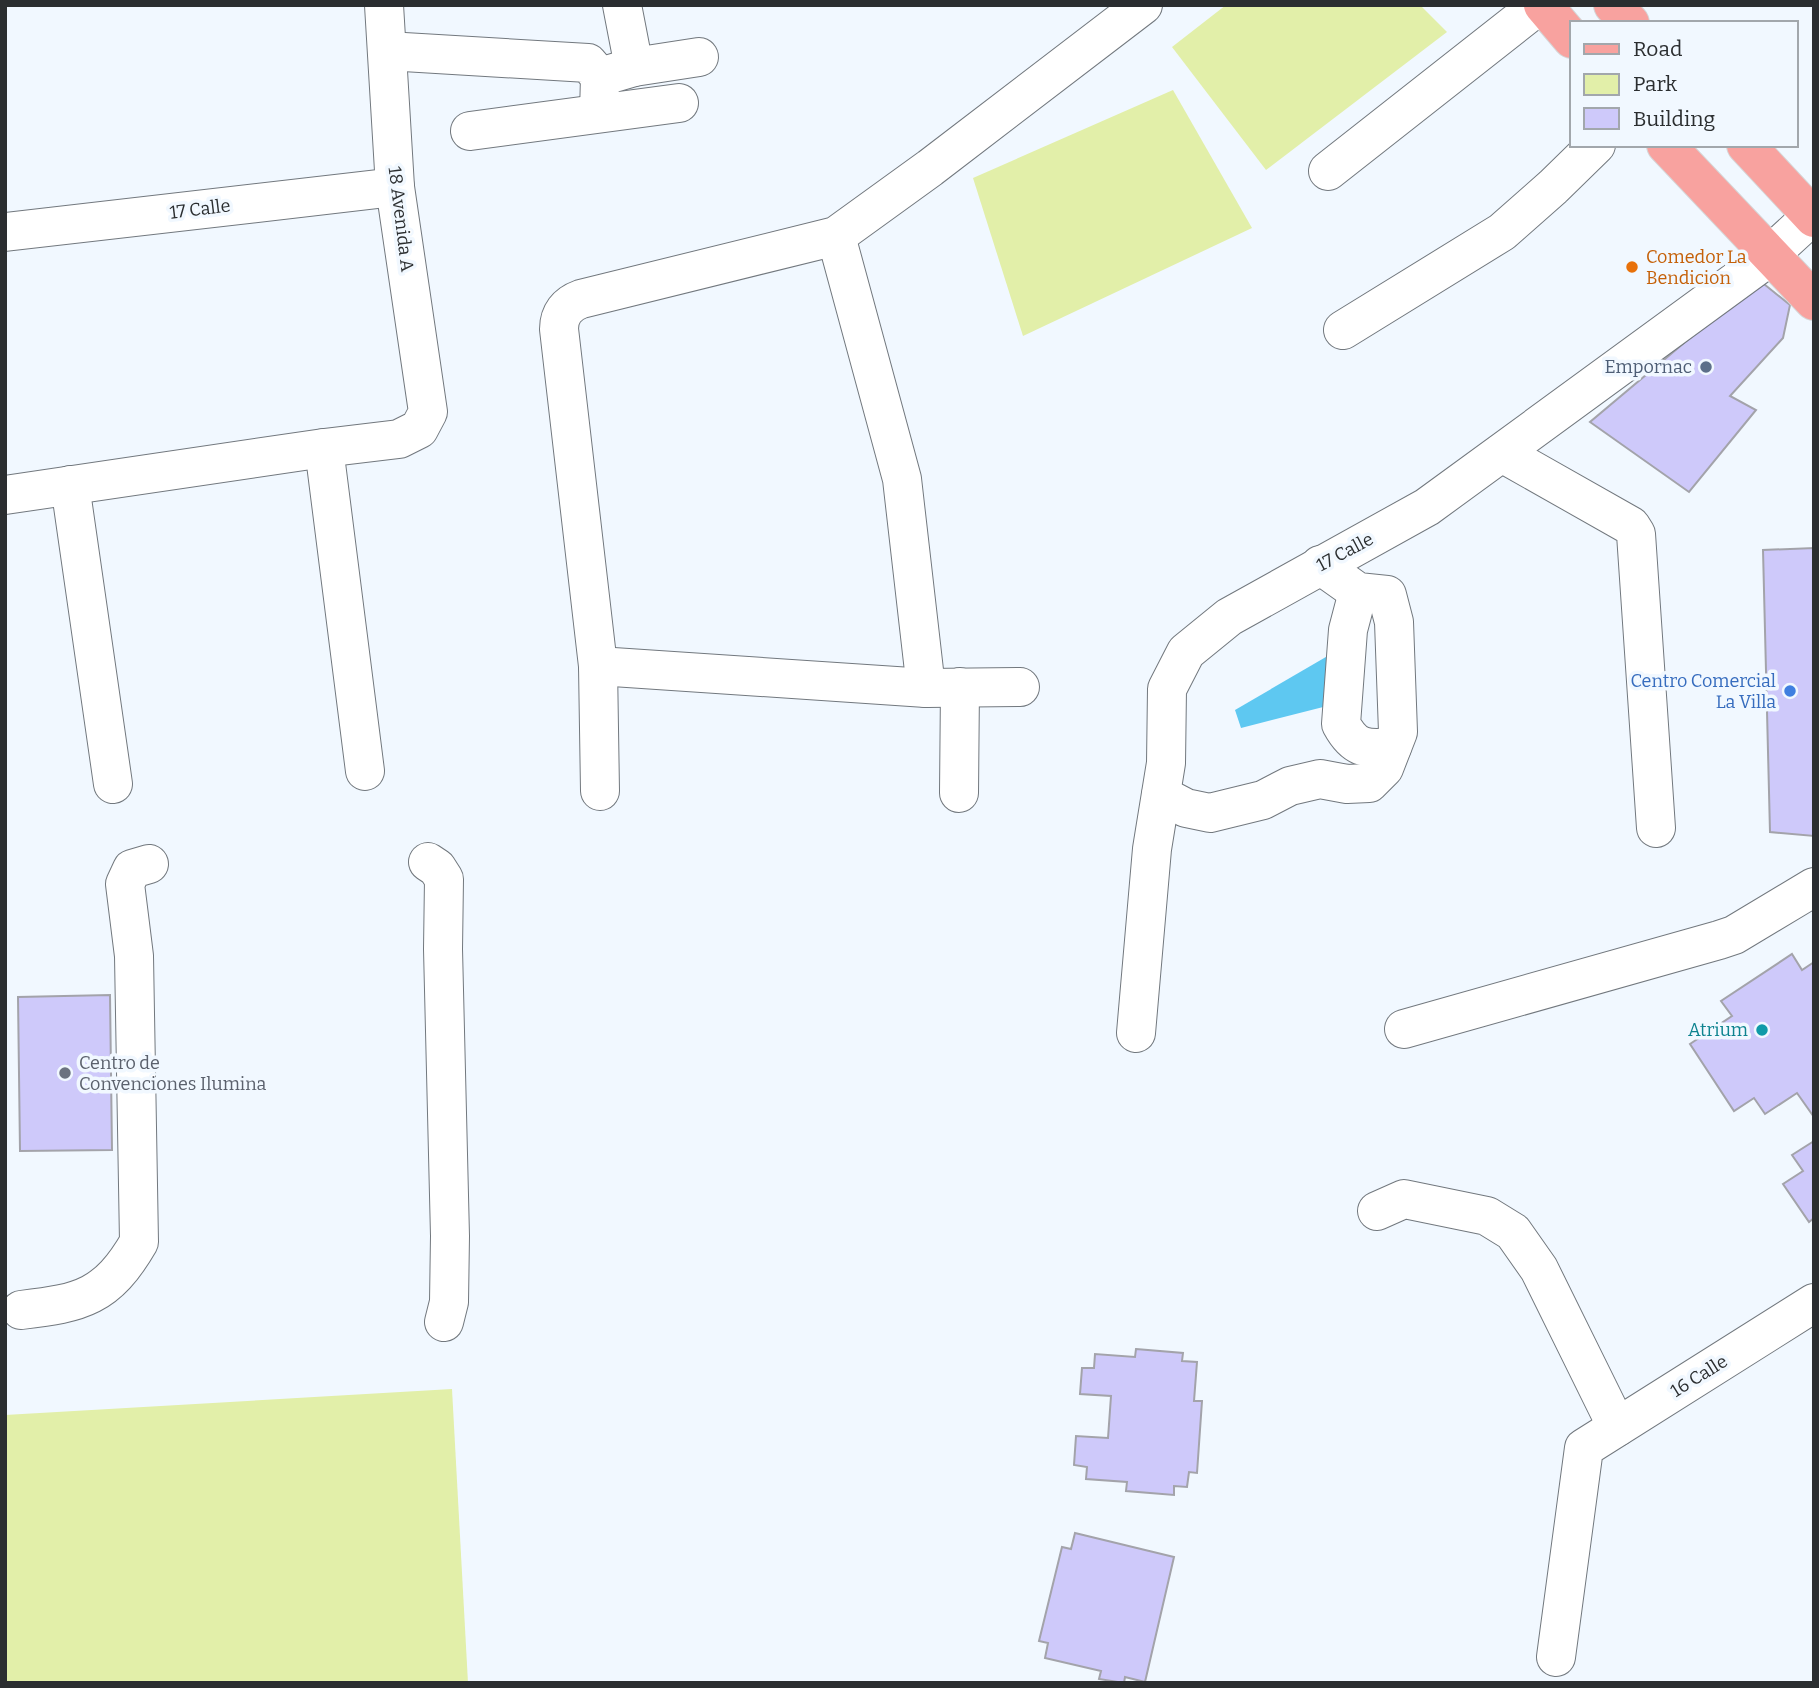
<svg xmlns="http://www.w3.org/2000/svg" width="1819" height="1688" font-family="Bitter,serif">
	<rect width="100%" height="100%" fill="#f1f8ff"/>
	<!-- green -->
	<g fill="#e2efa9">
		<path d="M 1226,5 L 1420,5 L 1447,32 L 1266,170 L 1172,47 Z"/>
		<path d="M 1173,90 L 1252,228 L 1023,336 L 973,178 Z"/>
		<path d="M 452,1389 L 468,1683 L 5,1683 L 5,1415 Z"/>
	</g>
	<!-- water -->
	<path fill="#5ec8f1" d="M 1331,654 L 1335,704 L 1241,728 L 1235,710 Z"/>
	<!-- building -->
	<g fill="#cec9fa" stroke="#a3a3aa" stroke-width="2">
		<path d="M 1759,280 L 1790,305 L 1783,338 L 1730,396 L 1756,410 L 1689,492 L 1590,422 Z"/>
		<path d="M 1814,548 L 1814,836 L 1770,832 L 1763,550 Z"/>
		<path d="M 1792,954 L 1802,970 L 1814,962 L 1814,1117 L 1797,1093 L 1765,1114 L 1754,1098 L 1734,1111 L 1690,1044 L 1732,1016 L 1721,1001 Z"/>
		<path d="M 110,995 L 112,1150 L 20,1151 L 18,997 Z"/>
		<path d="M 1814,1141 L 1814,1218 L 1809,1222 L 1783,1184 L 1803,1171 L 1792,1155 Z"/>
		<path d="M 1136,1349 L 1183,1353 L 1182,1361 L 1197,1362 L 1194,1401 L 1202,1401 L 1197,1473 L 1189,1472 L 1187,1487 L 1174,1486 L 1174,1495 L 1126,1491 L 1127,1482 L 1086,1479 L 1087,1467 L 1074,1465 L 1076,1436 L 1108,1438 L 1111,1396 L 1080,1394 L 1082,1368 L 1094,1368 L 1095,1354 L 1135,1357 Z"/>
		<path d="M 1075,1533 L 1174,1557 L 1145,1682 L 1125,1677 L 1124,1683 L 1099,1679 L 1101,1671 L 1045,1658 L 1048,1643 L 1039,1641 L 1062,1547 L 1071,1549 Z"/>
	</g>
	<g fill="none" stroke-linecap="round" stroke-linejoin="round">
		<defs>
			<g id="minor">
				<path d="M 622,5 L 634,67"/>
				<path d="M 387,51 L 588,63 L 600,77 L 599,113"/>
				<path d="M 600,77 L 634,67 L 699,57"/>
				<path d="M 470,131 L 679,103"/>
				<path d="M 1328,171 L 1539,5"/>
				<path d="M 5,232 L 395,187"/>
				<path d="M 836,236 L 902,479 L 926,688"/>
				<path d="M 1343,330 L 1502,232 L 1553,187 L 1596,145"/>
				<path d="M 324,448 L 365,771"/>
				<path d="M 1502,453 L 1631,526 L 1636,534 L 1656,828"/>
				<path d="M 70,485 L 113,784"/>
				<path d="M 5,495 L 324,448 L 399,439 L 419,429 L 428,412 L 395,187 L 384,5"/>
				<path d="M 1358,592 L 1348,630 L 1341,724 C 1354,748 1365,750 1392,747"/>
				<path d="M 598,666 L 926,688 L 1020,687"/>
				<path d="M 600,791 L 598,666 L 559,329 C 559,314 567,304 581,299 L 836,236 L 930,168 L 1143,5"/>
				<path d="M 959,793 L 960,687"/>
				<path d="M 1161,795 L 1186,808 L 1210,813 L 1263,800 L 1290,786 L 1320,779 L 1347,784 L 1369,783 L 1384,768 L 1398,732 L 1394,622 L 1387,595 L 1358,592 L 1320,565"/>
				<path d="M 428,862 L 437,868 L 444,879 L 443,949 L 450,1236 L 449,1302 L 444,1322"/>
				<path d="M 1404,1029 L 1719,940 L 1734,935 L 1814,887"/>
				<path d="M 1136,1033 L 1152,849 L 1166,763 L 1167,689 L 1186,652 L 1229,617 L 1427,507 L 1761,263 L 1812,216"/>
				<path d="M 1377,1211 L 1404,1199 L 1487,1216 L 1513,1232 L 1539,1269 L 1617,1427"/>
				<path d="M 21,1310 C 82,1303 107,1297 139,1242 L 134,956 L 125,884 L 132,869 L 149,864"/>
				<path d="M 1556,1657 L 1584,1448 L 1814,1303"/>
			</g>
			<g id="major">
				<path d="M 1543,5 L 1572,39"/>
				<path d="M 1613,5 L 1630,23"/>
				<path d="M 1666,145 L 1814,301"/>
				<path d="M 1746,145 L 1814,218"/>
			</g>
		</defs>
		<!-- minor casing -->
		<use href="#minor" stroke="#72787e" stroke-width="40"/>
		<!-- major casing -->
		<use href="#major" stroke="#d5d5d6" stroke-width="40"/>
		<!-- minor -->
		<use href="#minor" stroke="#fff" stroke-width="38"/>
		<!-- major -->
		<use href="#major" stroke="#f8a29f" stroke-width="38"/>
	</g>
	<!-- markers -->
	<circle fill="#e8710a" stroke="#f1f8ff" stroke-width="2.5" cx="1632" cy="267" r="7"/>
	<circle fill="#5c6f8a" stroke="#f1f8ff" stroke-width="2.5" cx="1706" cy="367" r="7"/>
	<circle fill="#3f7fe0" stroke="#f1f8ff" stroke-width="2.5" cx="1790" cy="691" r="7"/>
	<circle fill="#0f9aa8" stroke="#f1f8ff" stroke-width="2.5" cx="1762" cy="1030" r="7"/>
	<circle fill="#6b7280" stroke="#f1f8ff" stroke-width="2.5" cx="65" cy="1073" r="7"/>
	<g text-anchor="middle" stroke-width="7" stroke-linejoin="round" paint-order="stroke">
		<!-- street labels -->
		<g font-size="18" fill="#2b2e30" stroke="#f1f8ff">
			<text transform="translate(200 209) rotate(-7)" y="6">17 Calle</text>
			<text transform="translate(401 219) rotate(83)" y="6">18 Avenida A</text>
			<text transform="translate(1345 552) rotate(-28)" y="6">17 Calle</text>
			<text transform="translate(1699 1376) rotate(-32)" y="6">16 Calle</text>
		</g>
		<!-- food labels -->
		<g font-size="18" fill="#c56008" stroke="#f1f8ff" text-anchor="start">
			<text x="1646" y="263">Comedor La<tspan x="1646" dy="21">Bendicion</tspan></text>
		</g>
		<!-- service labels -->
		<g font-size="18" fill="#4e5e75" stroke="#f1f8ff" text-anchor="end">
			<text x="1692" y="373">Empornac</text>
		</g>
		<!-- shop labels -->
		<g font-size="18" fill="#366cbe" stroke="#f1f8ff" text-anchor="end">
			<text x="1776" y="687">Centro Comercial<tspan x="1776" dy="21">La Villa</tspan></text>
		</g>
		<!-- culture labels -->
		<g font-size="18" fill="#0d838f" stroke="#f1f8ff" text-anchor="end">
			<text x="1748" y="1036">Atrium</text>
		</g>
		<!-- worship labels -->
		<g font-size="18" fill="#5b616d" stroke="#f1f8ff" text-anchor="start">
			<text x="79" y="1069">Centro de<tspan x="79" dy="21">Convenciones Ilumina</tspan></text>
		</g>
	</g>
	<!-- border -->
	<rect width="1819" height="1688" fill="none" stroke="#2b2e30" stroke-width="14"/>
	<!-- legend -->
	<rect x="1570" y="21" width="228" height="126" fill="#f1f8ff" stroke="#a2a7ac" stroke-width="2"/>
	<rect x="1584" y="44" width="35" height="10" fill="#f8a29f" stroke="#a2a7ac" stroke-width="2"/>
	<text x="1633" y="56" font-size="21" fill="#2b2e30">Road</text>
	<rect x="1584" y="74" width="35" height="21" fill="#e2efa9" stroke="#a2a7ac" stroke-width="2"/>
	<text x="1633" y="91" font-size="21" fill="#2b2e30">Park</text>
	<rect x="1584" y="108" width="35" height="21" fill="#cec9fa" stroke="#a2a7ac" stroke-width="2"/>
	<text x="1633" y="126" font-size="21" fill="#2b2e30">Building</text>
</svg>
